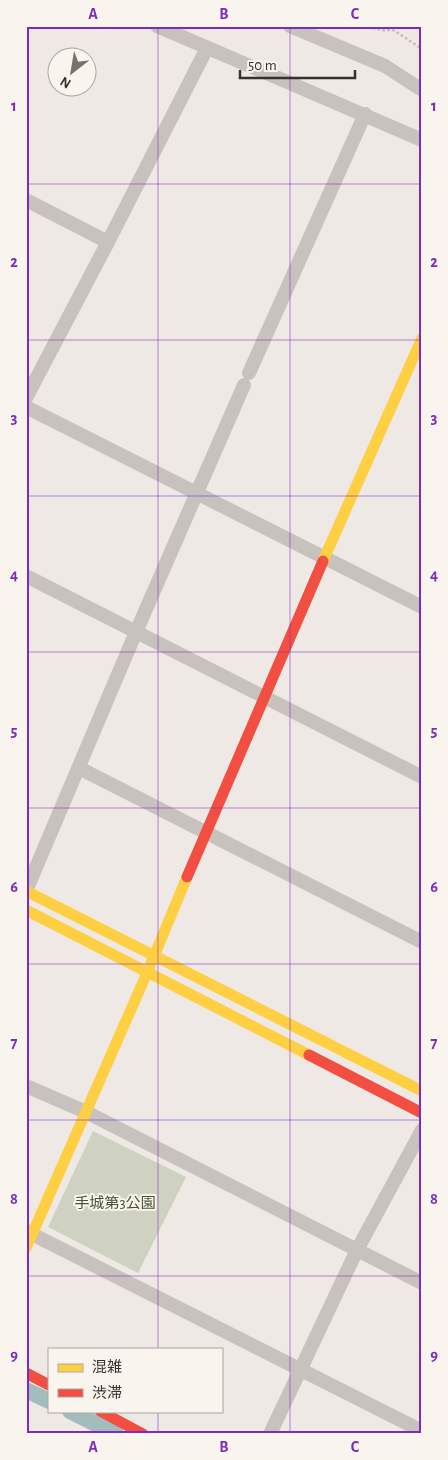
<svg xmlns="http://www.w3.org/2000/svg" width="448" height="1460" font-family="'Alegreya Sans','Noto Sans JP',sans-serif">
	<rect width="100%" height="100%" fill="#eee9e4"/>
	<!-- green -->
	<path fill="#cfd2c0" d="M 93,1131 L 186,1177 L 138,1273 L 48,1227 Z"/>
	<g fill="none" stroke-linecap="round" stroke-linejoin="round">
		<!-- canal -->
		<g stroke="#a3bcbd" stroke-width="16">
			<path d="M 26,1390 L 49,1401"/>
			<path d="M 70,1411 L 116,1434"/>
		</g>
		<!-- path -->
		<g stroke="#c0bbb6" stroke-width="2.5" stroke-dasharray="2.5 2.5" stroke-linecap="butt">
			<path d="M 363,26 L 387,31 L 390,29"/>
			<path d="M 383,26 L 395,31 L 422,49"/>
		</g>
		<!-- street -->
		<g stroke="#c7c2be" stroke-width="14">
			<path d="M 157,26 L 422,140"/>
			<path d="M 290,26 L 385,66 L 422,90"/>
			<path d="M 26,200 L 108,242"/>
			<path d="M 249,373 L 365,114"/>
			<path d="M 26,398 L 108,242 L 207,48"/>
			<path d="M 26,407 L 422,607"/>
			<path d="M 26,576 L 422,777"/>
			<path d="M 79,768 L 422,942"/>
			<path d="M 26,891 L 136,632 L 244,385"/>
			<path d="M 26,1086 L 86,1112 L 422,1283"/>
			<path d="M 26,1231 L 422,1431"/>
			<path d="M 270,1434 L 357,1250 L 422,1130"/>
		</g>
		<!-- slow -->
		<g stroke="#ffcf43" stroke-width="11">
			<path d="M 323,561 L 422,338"/>
			<path d="M 26,891 L 422,1091"/>
			<path d="M 26,910 L 309,1055"/>
			<path d="M 26,1248 L 147,973 L 187,877"/>
		</g>
		<!-- jam -->
		<g stroke="#f24e42" stroke-width="11">
			<path d="M 187,877 L 323,561"/>
			<path d="M 309,1055 L 422,1113"/>
			<path d="M 26,1373 L 49,1385"/>
			<path d="M 100,1411 L 143,1434"/>
		</g>
	</g>
	<!-- grid -->
	<path fill="none" stroke="#7b2cbf" stroke-width="1" stroke-opacity="0.55" d="M 158,26 L 158,1349M 290,26 L 290,1434M 26,184 L 422,184M 26,340 L 422,340M 26,496 L 422,496M 26,652 L 422,652M 26,808 L 422,808M 26,964 L 422,964M 26,1120 L 422,1120M 26,1276 L 422,1276M 158,1411 L 158,1434"/>
	<g text-anchor="middle" stroke-width="4" stroke-linejoin="round" paint-order="stroke">
		<!-- park labels -->
		<g font-size="15" fill="#465432" stroke="#f9f4ee">
			<text x="115" y="1208">手城第3公園</text>
		</g>
	</g>
	<!-- border -->
	<rect width="448" height="1460" fill="none" stroke="#f9f4ee" stroke-width="55"/>
	<!-- legend -->
	<rect x="48" y="1348" width="175" height="65" fill="#f9f4ee" stroke="#aca6a0"/>
	<rect x="58" y="1364" width="25" height="8" fill="#ffcf43" stroke="#aca6a0"/>
	<text x="92" y="1372" font-size="15" fill="#38302c">混雑</text>
	<rect x="58" y="1389" width="25" height="8" fill="#f24e42" stroke="#aca6a0"/>
	<text x="92" y="1398" font-size="15" fill="#38302c">渋滞</text>
	<!-- north arrow -->
	<g transform="translate(72 72) rotate(211)"><circle r="24" fill="#f9f4ee" stroke="#aca6a0"/>
	<path d="M0-4L9 19L0 12L-9 19Z" fill="#78716c"/>
	<text y="-8" font-size="14" font-weight="bold" text-anchor="middle" fill="#38302c">N</text>
	</g>
	<!-- scale -->
	<path d="M240 70v8h115v-8" fill="none" stroke="#38302c" stroke-width="2.5"/>
	<text x="248" y="70" font-size="15" fill="#38302c" stroke="#f9f4ee" stroke-width="4" paint-order="stroke">50 m</text>
	<rect x="28" y="28" width="392" height="1404" fill="none" stroke="#7b2cbf" stroke-width="2"/>
	<g font-size="16" text-anchor="middle" font-weight="bold" fill="#7b2cbf">
		<text x="93" y="19">A</text>
		<text x="224" y="19">B</text>
		<text x="355" y="19">C</text>
		<text x="14" y="111">1</text>
		<text x="434" y="111">1</text>
		<text x="14" y="267">2</text>
		<text x="434" y="267">2</text>
		<text x="14" y="423">3</text>
		<text x="434" y="423">3</text>
		<text x="14" y="580">4</text>
		<text x="434" y="580">4</text>
		<text x="14" y="736">5</text>
		<text x="434" y="736">5</text>
		<text x="14" y="892">6</text>
		<text x="434" y="892">6</text>
		<text x="14" y="1048">7</text>
		<text x="434" y="1048">7</text>
		<text x="14" y="1204">8</text>
		<text x="434" y="1204">8</text>
		<text x="14" y="1360">9</text>
		<text x="434" y="1360">9</text>
		<text x="93" y="1452">A</text>
		<text x="224" y="1452">B</text>
		<text x="355" y="1452">C</text>
	</g>
</svg>
